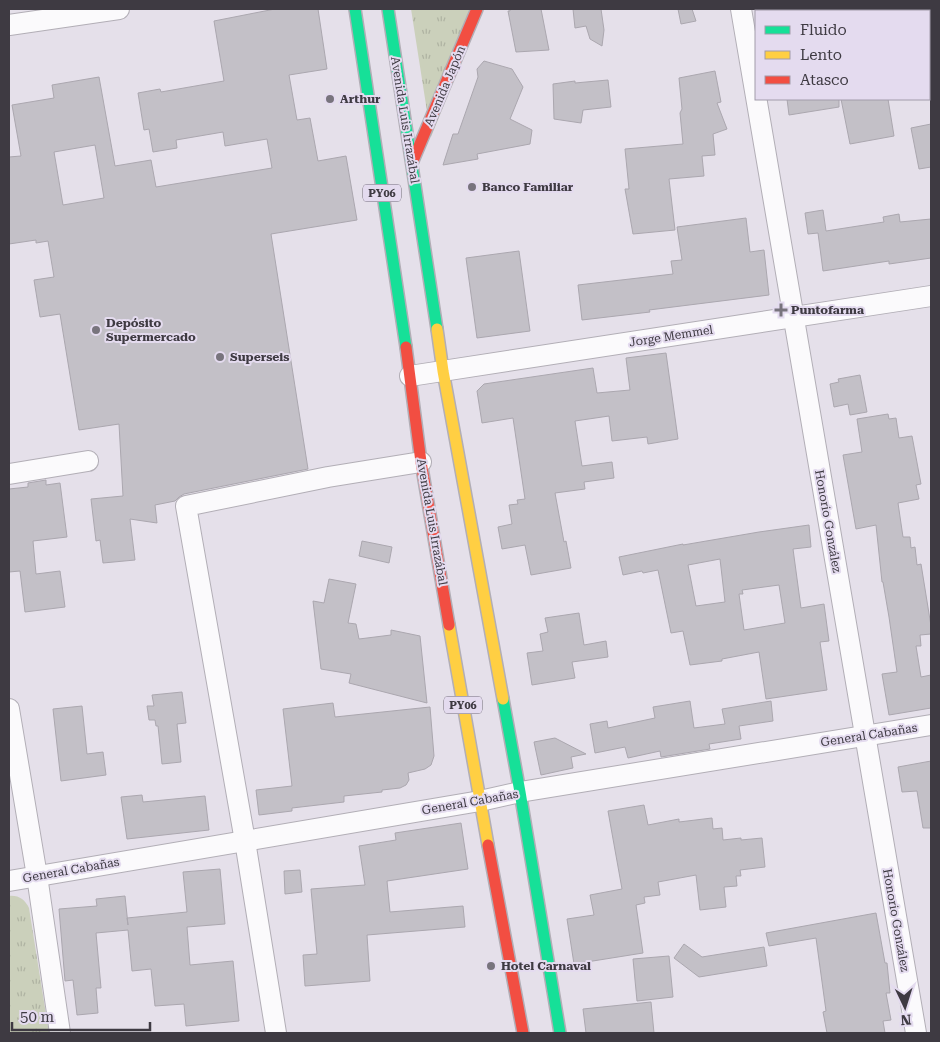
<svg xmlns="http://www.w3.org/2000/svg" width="940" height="1042" font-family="'Roboto Serif',serif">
	<defs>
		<pattern id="park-tufts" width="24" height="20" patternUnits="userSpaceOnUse" patternTransform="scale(1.25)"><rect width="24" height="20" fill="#cbd0bb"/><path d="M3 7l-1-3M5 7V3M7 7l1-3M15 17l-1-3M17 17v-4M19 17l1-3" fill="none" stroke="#afb3a2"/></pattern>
	</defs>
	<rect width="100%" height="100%" fill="#e5e0ea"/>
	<!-- park -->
	<g fill="url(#park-tufts)">
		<path d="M 411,9 L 482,9 L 431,137 Z"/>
		<path d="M 9,896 C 19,895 25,900 29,908 L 49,1033 L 9,1033 Z"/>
	</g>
	<!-- building -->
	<g fill="#c3c0c7" stroke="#aba7af" fill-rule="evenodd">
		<path d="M 275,9 L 318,9 L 327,69 L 289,75 L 297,120 L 310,118 L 318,161 L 346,156 L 357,220 L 271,234 L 308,469 L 184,494 L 179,497 L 175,501 L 155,505 L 157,523 L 130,519 L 135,560 L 103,563 L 100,540 L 96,541 L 91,499 L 123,496 L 119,424 L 79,430 L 60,314 L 40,317 L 34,280 L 54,277 L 48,241 L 36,243 L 36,240 L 9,244 L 9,157 L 21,156 L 12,105 L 54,98 L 52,85 L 99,77 L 115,166 L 151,160 L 156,187 L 272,168 L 267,139 L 225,146 L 223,132 L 176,140 L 177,148 L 153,152 L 149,129 L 144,130 L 138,93 L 160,89 L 161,92 L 224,81 L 214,21 ZM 95,145 L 104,198 L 63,205 L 54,152 Z"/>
		<path d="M 510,9 L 541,9 L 549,50 L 516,52 L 508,11 L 510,11 Z"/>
		<path d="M 573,9 L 601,9 L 604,30 L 602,46 L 590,39 L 586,26 L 575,28 Z"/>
		<path d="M 678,9 L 692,9 L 696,21 L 681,24 Z"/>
		<path d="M 484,61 L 512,69 L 523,87 L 510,119 L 532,130 L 530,144 L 477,154 L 478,159 L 443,165 L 453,134 L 458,134 L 478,77 L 477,69 Z"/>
		<path d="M 715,71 L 721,102 L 717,103 L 727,129 L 713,134 L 715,155 L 702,156 L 704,176 L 669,179 L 675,230 L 633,234 L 625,189 L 629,189 L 625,149 L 683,144 L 680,113 L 682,109 L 679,78 Z"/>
		<path d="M 608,80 L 611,107 L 583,110 L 581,123 L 554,119 L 553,84 L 575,81 L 575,83 Z"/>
		<path d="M 787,99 L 839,99 L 839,107 L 789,115 Z"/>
		<path d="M 841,99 L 888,99 L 894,136 L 850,144 Z"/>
		<path d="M 931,124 L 931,167 L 919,169 L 911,128 Z"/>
		<path d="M 823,210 L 826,231 L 884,222 L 883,217 L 899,214 L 900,222 L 931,219 L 931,258 L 889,264 L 889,261 L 823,271 L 818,233 L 808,234 L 805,213 Z"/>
		<path d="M 746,218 L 750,252 L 764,250 L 769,295 L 649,310 L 650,312 L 582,320 L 578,285 L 673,274 L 671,261 L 682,260 L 677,227 Z"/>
		<path d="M 519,251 L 530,331 L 477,338 L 466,258 Z"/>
		<path d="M 666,353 L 678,439 L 648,444 L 647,437 L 612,441 L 609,416 L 575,421 L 582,466 L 612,462 L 614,478 L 584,482 L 585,489 L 555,493 L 564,542 L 566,541 L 571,568 L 531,575 L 525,545 L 502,549 L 498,527 L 512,524 L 509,505 L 518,504 L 517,500 L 525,499 L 513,418 L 482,423 L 477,391 L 484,384 L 593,368 L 597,393 L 630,390 L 626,358 Z"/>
		<path d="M 860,375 L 867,412 L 850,415 L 848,404 L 834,407 L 830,384 L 839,382 L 838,379 Z"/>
		<path d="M 888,414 L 889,419 L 896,418 L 899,438 L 912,436 L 921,484 L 916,485 L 919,499 L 898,503 L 903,537 L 910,537 L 911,548 L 915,547 L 917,565 L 921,564 L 931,626 L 931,634 L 920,635 L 921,646 L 916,646 L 921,677 L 931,675 L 931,708 L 889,715 L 882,674 L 897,672 L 889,617 L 883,582 L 882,582 L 876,525 L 856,529 L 843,455 L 862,452 L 857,419 Z"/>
		<path d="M 46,480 L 46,485 L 60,483 L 67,537 L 33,541 L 36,574 L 60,571 L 65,607 L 25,612 L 20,571 L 9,572 L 9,489 L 28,487 L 28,483 Z"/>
		<path d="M 809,525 L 811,547 L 793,549 L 801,608 L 824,604 L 829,641 L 820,642 L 827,690 L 766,699 L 759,652 L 722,659 L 722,661 L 690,665 L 683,631 L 671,633 L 658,570 L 643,573 L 642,571 L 623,575 L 619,557 L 683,544 L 683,545 L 759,532 ZM 720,559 L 725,602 L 696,606 L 688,565 ZM 779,585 L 785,623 L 744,630 L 739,594 L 743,594 L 742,590 Z"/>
		<path d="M 362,541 L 392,547 L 389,563 L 359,556 Z"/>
		<path d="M 329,579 L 356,584 L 348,623 L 356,624 L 359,639 L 391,635 L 391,630 L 420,636 L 427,703 L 349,683 L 351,674 L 321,669 L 313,601 L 324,603 Z"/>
		<path d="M 579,613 L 584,645 L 606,641 L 608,657 L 572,662 L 575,678 L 532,685 L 527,653 L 543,651 L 540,634 L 548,632 L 545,618 Z"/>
		<path d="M 182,692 L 186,723 L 177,724 L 181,762 L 162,764 L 158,726 L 156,726 L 155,720 L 149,720 L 147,706 L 154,706 L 152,695 Z"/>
		<path d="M 690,701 L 694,728 L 725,724 L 722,709 L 771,701 L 773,721 L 739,726 L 741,739 L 709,744 L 710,749 L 661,757 L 660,751 L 628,758 L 625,747 L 595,753 L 590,724 L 607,721 L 608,728 L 655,718 L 653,707 Z"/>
		<path d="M 333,703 L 335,717 L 430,707 L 434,756 L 431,765 L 425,769 L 408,773 L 409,780 L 406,785 L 400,788 L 382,790 L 382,792 L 344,796 L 344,802 L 292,808 L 292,811 L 259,815 L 256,790 L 292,786 L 283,709 Z"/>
		<path d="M 82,706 L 87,754 L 103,752 L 106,775 L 61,781 L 53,709 Z"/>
		<path d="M 555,738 L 586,754 L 571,757 L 573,768 L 541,775 L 534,742 Z"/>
		<path d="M 931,761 L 931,828 L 923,828 L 917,791 L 902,792 L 898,767 Z"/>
		<path d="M 142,795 L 143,802 L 205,796 L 209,830 L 127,839 L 121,797 Z"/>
		<path d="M 644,805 L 648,825 L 679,819 L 679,822 L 712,818 L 713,829 L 722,828 L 723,840 L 741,838 L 741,840 L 762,838 L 765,867 L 740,870 L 741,876 L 736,876 L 737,886 L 724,887 L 726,907 L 700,910 L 696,875 L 658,882 L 660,895 L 644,897 L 645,903 L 636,905 L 643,953 L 574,964 L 567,919 L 594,915 L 590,895 L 622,889 L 608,811 Z"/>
		<path d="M 461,823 L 468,869 L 387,881 L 390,912 L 463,906 L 465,927 L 367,935 L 370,981 L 305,986 L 303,955 L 317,954 L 311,889 L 365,885 L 359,846 L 396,840 L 395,833 Z"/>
		<path d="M 220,869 L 225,924 L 187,927 L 190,965 L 233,961 L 239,1021 L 186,1026 L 184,1004 L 155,1006 L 151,969 L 132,971 L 128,930 L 96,933 L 101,988 L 96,988 L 98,1013 L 77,1015 L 73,980 L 65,981 L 59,909 L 97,906 L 96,899 L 125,896 L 128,925 L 127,918 L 187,912 L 183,872 Z"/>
		<path d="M 300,870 L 302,892 L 285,894 L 284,871 Z"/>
		<path d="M 876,913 L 885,963 L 887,963 L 890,993 L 886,993 L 891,1020 L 883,1021 L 885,1033 L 827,1033 L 823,1012 L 826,1011 L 816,938 L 769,946 L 766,933 Z"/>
		<path d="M 684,944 L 702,957 L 764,947 L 767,966 L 699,977 L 674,958 Z"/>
		<path d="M 669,956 L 673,997 L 637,1001 L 633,959 Z"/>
		<path d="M 651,1002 L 654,1033 L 586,1033 L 583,1009 Z"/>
	</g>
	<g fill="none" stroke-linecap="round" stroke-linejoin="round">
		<defs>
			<g id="street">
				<path d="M 741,9 L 916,1033"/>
				<path d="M 9,25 L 119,9"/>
				<path d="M 410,376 L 931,296"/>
				<path d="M 9,474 L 88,461"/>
				<path d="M 9,709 L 37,876 L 60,1033"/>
				<path d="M 9,881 L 480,801 L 520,792 L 931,725"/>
				<path d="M 276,1033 L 245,841 L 186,506 L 328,477 L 421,462"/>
			</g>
			<g id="fast">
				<path d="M 355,9 L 406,347"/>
				<path d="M 388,9 L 437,329"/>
				<path d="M 503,699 L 520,792 L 560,1033"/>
			</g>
			<g id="slow">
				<path d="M 437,329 L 443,371 L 503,699"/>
				<path d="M 449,625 L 488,845"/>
			</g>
			<g id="jam">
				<path d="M 412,163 L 477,9"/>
				<path d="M 406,347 L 421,462 L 449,625"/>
				<path d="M 488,845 L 523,1033"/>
			</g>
		</defs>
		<!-- street casing -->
		<use href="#street" stroke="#b2aeb6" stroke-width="22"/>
		<!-- fast casing -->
		<use href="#fast" stroke="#b2aeb6" stroke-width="14"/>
		<!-- slow casing -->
		<use href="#slow" stroke="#b2aeb6" stroke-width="14"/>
		<!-- jam casing -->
		<use href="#jam" stroke="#b2aeb6" stroke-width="14"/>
		<!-- street -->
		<use href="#street" stroke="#fbfafc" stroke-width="20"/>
		<!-- fast -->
		<use href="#fast" stroke="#16e098" stroke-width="11"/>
		<!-- slow -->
		<use href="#slow" stroke="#ffcf43" stroke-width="11"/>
		<!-- jam -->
		<use href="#jam" stroke="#f24e42" stroke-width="11"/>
	</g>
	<!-- markers -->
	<g fill="#78747d" stroke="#e4dbef" stroke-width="2">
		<circle cx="330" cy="99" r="5"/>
		<circle cx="472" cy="187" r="5"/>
		<path d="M778.5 302.5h5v5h5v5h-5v5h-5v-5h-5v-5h5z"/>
		<circle cx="96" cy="330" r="5"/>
		<circle cx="220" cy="357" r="5"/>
		<circle cx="491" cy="966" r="5"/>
	</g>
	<g text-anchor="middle" stroke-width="4" stroke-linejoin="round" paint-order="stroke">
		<!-- shield labels -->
		<g fill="#e4dbef" stroke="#706a76" stroke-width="1">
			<rect x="363" y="184.5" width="38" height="17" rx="4"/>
			<rect x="444" y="696.5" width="38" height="17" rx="4"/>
		</g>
		<g font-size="11" font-weight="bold" fill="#3e3a42">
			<text x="382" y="197">PY06</text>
			<text x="463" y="709">PY06</text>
		</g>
		<!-- street labels -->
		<g font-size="12" fill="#3e3a42" stroke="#e4dbef">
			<text transform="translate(445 86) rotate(-67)" y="4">Avenida Japón</text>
			<text transform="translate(405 120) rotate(81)" y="4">Avenida Luis Irrazábal</text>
			<text transform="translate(671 336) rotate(-9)" y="4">Jorge Memmel</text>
			<text transform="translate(828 521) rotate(80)" y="4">Honorio González</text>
			<text transform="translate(432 522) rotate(80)" y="4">Avenida Luis Irrazábal</text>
			<text transform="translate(869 735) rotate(-9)" y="4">General Cabañas</text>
			<text transform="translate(470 802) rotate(-10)" y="4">General Cabañas</text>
			<text transform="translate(71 870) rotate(-10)" y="4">General Cabañas</text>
			<text transform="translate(896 920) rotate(80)" y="4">Honorio González</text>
		</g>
		<!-- poi labels -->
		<g font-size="12" font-weight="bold" fill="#3e3a42" stroke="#e4dbef" text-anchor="start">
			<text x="340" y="103">Arthur</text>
			<text x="482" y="191">Banco Familiar</text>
			<text x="791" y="314">Puntofarma</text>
			<text x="106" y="327">Depósito<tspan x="106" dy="14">Supermercado</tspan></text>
			<text x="230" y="361">Superseis</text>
			<text x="501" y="970">Hotel Carnaval</text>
		</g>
	</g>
	<!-- border -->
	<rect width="940" height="1042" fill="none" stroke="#3e3a42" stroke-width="20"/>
	<!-- legend -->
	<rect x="755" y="10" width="175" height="90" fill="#e4dbef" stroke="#a29baa"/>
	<rect x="765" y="26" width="25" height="8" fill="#16e098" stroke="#a29baa"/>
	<text x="800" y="35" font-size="15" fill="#3e3a42">Fluido</text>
	<rect x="765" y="51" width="25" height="8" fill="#ffcf43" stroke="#a29baa"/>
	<text x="800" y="60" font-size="15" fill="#3e3a42">Lento</text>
	<rect x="765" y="76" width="25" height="8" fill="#f24e42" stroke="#a29baa"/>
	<text x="800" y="85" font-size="15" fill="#3e3a42">Atasco</text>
	<!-- north arrow -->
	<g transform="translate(905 1007) rotate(176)" stroke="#e4dbef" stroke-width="4" paint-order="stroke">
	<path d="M0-4L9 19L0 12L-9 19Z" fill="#3e3a42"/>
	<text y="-8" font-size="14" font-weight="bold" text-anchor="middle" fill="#3e3a42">N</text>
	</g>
	<!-- scale -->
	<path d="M12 1022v8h138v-8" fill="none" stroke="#3e3a42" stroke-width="2.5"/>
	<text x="20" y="1022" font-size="15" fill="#3e3a42" stroke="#e4dbef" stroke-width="4" paint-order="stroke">50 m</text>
</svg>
